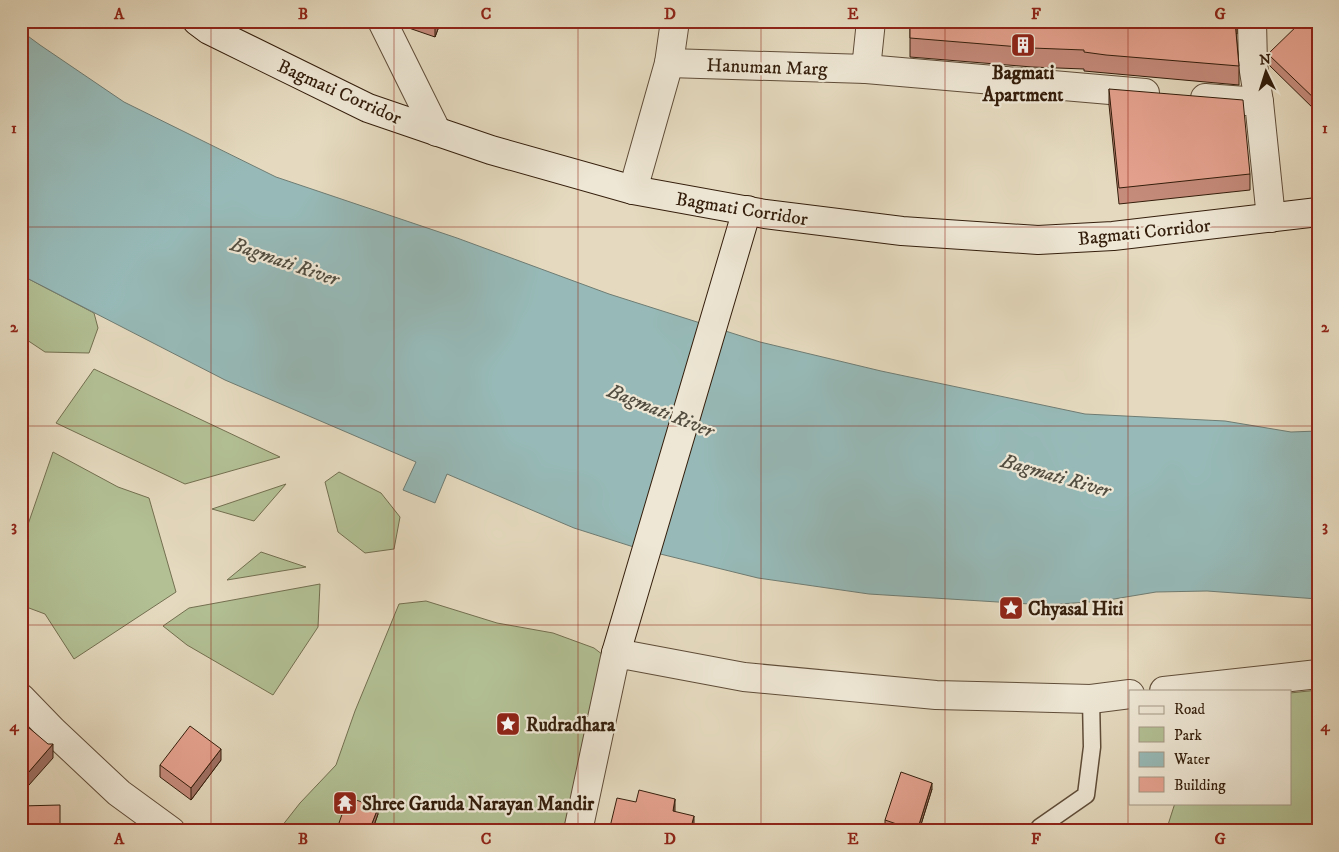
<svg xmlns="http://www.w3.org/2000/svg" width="1339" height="852" font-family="'IM FELL DW Pica',serif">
	<rect width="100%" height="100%" fill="#e5dabf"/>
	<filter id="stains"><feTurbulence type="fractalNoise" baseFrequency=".004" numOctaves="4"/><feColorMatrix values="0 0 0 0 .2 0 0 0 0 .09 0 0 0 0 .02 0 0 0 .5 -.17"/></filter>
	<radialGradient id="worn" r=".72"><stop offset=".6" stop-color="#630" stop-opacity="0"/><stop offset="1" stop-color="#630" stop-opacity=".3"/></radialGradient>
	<!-- green -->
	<g fill="#b2c094" stroke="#736f50">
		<path d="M 21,275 L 94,313 L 98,328 L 89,353 L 45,352 L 21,336 Z"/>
		<path d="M 94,369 L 280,457 L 185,484 L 56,423 Z"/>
		<path d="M 53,452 L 118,487 L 149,498 L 176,592 L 74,659 L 45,614 L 21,605 L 21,532 L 24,536 Z"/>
		<path d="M 339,472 L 381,493 L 400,517 L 394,549 L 365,553 L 338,532 L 325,482 Z"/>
		<path d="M 286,484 L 254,521 L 212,509 Z"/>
		<path d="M 261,552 L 306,567 L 227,580 Z"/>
		<path d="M 320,584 L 318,627 L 273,695 L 187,645 L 163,626 L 189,608 Z"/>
		<path d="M 426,601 L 497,623 L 553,633 L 594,648 L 607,658 L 565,831 L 278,831 L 300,803 L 336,765 L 355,711 L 399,604 Z"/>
		<path d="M 1318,690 L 1318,831 L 1166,831 L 1175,803 L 1290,803 L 1290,693 Z"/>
	</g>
	<!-- water -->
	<path fill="#97bab8" stroke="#6f7c73" d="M 21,31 L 40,45 L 124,102 L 276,177 L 457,238 L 609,294 L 760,342 L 881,371 L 1085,414 L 1225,421 L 1291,432 L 1318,431 L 1318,599 L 1207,591 L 1156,592 L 1102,601 L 1046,605 L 869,594 L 758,578 L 640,549 L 574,528 L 447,474 L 435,503 L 403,490 L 416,462 L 225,380 L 21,275 Z"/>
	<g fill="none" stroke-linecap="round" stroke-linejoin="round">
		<defs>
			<path id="lane" d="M 1037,831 L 1040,827 L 1086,795 L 1092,747 L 1091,699"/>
			<g id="street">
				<path d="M 382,21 L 437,132"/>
				<path d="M 1252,21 L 1253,65 L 1259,102"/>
				<path d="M 669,63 L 866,69 L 871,21"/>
				<path d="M 866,69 L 1145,93"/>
				<path d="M 1205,98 L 1259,102 L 1271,218"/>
				<path d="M 633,190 L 669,63 L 675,21"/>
				<path d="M 1164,691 L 1318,674"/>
				<path d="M 21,698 L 53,731 L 119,793 L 171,831"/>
				<path d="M 578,831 L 616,653 L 744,677 L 936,695 L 1091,699 L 1130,694"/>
			</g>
			<g id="secondary">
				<path d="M 197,21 L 209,30 L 368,108 L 491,150 L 633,190 L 765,214 L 902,231 L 1038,240 L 1113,236 L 1318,212"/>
				<path d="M 616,653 L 747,210"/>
			</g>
		</defs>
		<!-- lane casing -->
		<use href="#lane" stroke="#604d39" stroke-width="19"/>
		<!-- street casing -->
		<use href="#street" stroke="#604d39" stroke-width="30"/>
		<!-- secondary casing -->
		<use href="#secondary" stroke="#341e0c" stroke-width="30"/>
		<!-- lane -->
		<use href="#lane" stroke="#eee7d5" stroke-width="16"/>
		<!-- street -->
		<use href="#street" stroke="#eee7d5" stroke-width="28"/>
		<!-- secondary -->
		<use href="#secondary" stroke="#eee7d5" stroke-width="28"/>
	</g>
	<!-- wall -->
	<g fill="#c58b7b" stroke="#341e0c">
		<path d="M 403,21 L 441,21 L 435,37 L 403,26 Z"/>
		<path d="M 910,21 L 1237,21 L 1237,34 L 1236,33 L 1239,66 L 1239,85 L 1106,73 L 1084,71 L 1084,69 L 1032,67 L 910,57 Z"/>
		<path d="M 1318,21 L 1318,113 L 1269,65 L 1269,53 Z"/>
		<path d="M 1109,89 L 1250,174 L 1250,190 L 1119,204 L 1109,105 Z"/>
		<path d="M 221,760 L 191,800 L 160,777 L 160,765 Z"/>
		<path d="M 932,789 L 919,831 L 899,831 L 885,826 L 885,820 Z"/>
		<path d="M 378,814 L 372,831 L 338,831 L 338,826 Z"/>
	</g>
	<!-- shaded-wall -->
	<g fill="#a07164" stroke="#341e0c">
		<path d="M 437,21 L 441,21 L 435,37 L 435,25 Z"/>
		<path d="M 53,744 L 53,758 L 21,794 L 21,781 Z"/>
		<path d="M 221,749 L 221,760 L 191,800 L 191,788 Z"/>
		<path d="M 932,783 L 932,789 L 919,831 L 917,831 Z"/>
		<path d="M 675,799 L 675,815 L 673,811 Z"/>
		<path d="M 378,808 L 378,814 L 372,831 L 369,831 Z"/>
		<path d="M 694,816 L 694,831 L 690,831 Z"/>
	</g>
	<!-- building -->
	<g fill="#e5a28f" stroke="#341e0c">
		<path d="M 424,21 L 437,21 L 435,25 Z"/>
		<path d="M 910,21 L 1235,21 L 1239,66 L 1106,55 L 1084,52 L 1084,50 L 1032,48 L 910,38 Z"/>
		<path d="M 1302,21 L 1318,21 L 1318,102 L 1269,55 L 1269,53 Z"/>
		<path d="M 1109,89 L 1243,100 L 1250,174 L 1119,188 Z"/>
		<path d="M 21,721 L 48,744 L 53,744 L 21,781 Z"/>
		<path d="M 190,726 L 221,749 L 191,788 L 160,765 Z"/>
		<path d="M 901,772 L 932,783 L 917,831 L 885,820 Z"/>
		<path d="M 639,790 L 675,799 L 673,811 L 694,816 L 690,831 L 609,831 L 617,798 L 636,802 Z"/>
		<path d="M 348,797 L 378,808 L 369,831 L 350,831 L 338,826 Z"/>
		<path d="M 60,805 L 60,831 L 21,831 L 21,806 Z"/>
	</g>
	<!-- grid -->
	<path fill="none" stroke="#8f2418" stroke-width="1" stroke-opacity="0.55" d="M 211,21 L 211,831M 394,21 L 394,831M 578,21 L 578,831M 761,21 L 761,831M 945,21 L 945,831M 1128,21 L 1128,831M 21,227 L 1318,227M 21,426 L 1318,426M 21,625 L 1318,625"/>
	<!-- icons -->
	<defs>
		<symbol id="building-square" viewBox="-11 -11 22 22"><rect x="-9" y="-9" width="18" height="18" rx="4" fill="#8f2418" stroke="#eee7d5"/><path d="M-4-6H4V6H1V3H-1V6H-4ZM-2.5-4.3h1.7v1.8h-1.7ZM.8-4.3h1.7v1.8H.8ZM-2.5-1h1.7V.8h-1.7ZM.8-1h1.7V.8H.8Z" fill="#fff"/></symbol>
		<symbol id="sight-square" viewBox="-11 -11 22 22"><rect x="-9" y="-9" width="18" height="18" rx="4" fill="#8f2418" stroke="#eee7d5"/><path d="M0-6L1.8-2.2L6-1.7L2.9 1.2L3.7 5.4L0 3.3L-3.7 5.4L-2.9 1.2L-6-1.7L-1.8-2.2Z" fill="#fff"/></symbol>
		<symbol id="temple-square" viewBox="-11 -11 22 22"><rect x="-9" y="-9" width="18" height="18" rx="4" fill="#8f2418" stroke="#eee7d5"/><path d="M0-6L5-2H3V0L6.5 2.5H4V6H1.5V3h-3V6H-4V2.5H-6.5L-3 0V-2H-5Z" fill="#fff"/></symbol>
	</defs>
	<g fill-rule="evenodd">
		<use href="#building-square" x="1009" y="31" width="28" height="28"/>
		<use href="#sight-square" x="997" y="594" width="28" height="28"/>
		<use href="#sight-square" x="494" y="710" width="28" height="28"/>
		<use href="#temple-square" x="331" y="789" width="28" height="28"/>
	</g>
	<g text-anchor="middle" stroke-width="4.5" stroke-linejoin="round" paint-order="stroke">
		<!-- street labels -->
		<g font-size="19" fill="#341e0c" stroke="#eee7d5">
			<text transform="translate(767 66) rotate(2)" y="7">Hanuman Marg</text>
			<text transform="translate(340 91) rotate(24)" y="7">Bagmati Corridor</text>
			<text transform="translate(742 208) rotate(9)" y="7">Bagmati Corridor</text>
			<text transform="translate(1144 231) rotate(-6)" y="7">Bagmati Corridor</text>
		</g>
		<!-- poi labels -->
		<g font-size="19" font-weight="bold" fill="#341e0c" stroke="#eee7d5" text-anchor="start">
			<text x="1023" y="79" text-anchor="middle">Bagmati<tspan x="1023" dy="22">Apartment</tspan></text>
			<text x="1028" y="615">Chyasal Hiti</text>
			<text x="526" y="731">Rudradhara</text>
			<text x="362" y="810">Shree Garuda Narayan Mandir</text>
		</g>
		<!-- water labels -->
		<g font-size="20" font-style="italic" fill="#524d40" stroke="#eee7d5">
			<text transform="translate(285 261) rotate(19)" y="7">Bagmati River</text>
			<text transform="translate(661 410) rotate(22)" y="7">Bagmati River</text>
			<text transform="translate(1056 475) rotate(16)" y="7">Bagmati River</text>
		</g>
	</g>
	<!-- margin -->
	<rect width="1339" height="852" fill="none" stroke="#e5dabf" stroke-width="55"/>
	<!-- legend -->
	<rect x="1129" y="690" width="162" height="115" fill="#eee7d5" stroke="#a49785"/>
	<rect x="1139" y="706" width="25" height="8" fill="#eee7d5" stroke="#a49785"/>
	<text x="1174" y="714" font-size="15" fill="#341e0c">Road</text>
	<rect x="1139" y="727" width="25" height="15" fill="#b2c094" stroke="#a49785"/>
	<text x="1174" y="740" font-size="15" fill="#341e0c">Park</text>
	<rect x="1139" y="752" width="25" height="15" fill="#97bab8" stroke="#a49785"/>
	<text x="1174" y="764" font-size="15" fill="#341e0c">Water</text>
	<rect x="1139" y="777" width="25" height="15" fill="#e5a28f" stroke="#a49785"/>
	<text x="1174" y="790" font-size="15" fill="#341e0c">Building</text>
	<!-- north arrow -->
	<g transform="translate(1266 72) rotate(356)" stroke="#eee7d5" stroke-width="4" paint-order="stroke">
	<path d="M0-4L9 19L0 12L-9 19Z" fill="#341e0c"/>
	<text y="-8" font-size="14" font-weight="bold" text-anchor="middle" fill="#341e0c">N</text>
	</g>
	<rect x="28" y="28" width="1284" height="796" fill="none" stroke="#8f2418" stroke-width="2"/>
	<g font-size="16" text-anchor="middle" font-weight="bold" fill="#8f2418">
		<text x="119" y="19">A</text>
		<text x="303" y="19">B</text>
		<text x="486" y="19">C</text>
		<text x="670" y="19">D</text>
		<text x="853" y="19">E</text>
		<text x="1036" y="19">F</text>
		<text x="1220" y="19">G</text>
		<text x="14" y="133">1</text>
		<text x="1325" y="133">1</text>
		<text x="14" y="332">2</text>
		<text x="1325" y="332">2</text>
		<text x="14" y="531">3</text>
		<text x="1325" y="531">3</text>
		<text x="14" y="731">4</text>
		<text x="1325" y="731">4</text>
		<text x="119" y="844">A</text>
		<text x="303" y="844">B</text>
		<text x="486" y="844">C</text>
		<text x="670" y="844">D</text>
		<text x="853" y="844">E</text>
		<text x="1036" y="844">F</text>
		<text x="1220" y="844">G</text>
	</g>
	<rect width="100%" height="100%" filter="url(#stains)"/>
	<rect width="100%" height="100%" fill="url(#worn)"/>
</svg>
